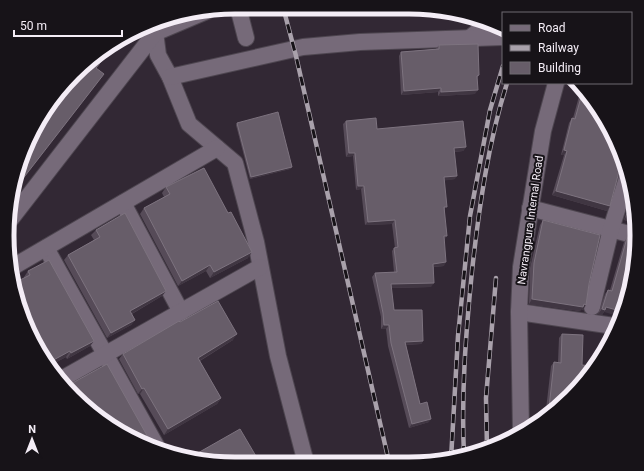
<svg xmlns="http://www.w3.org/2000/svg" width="644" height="471" font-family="Roboto,sans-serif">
	<rect width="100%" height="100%" fill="#322834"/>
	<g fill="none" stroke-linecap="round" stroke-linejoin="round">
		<defs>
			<g id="minor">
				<path d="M 238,7 L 246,38"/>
				<path d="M 154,24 L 158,55 L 170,77 L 189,124 L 235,163 L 256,242 L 278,356 L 306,463"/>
				<path d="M 471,37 L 487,24"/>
				<path d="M 170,77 L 303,47 L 360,42 L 503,37"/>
				<path d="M 123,203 L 181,312"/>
				<path d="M 530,208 L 633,235"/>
				<path d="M 10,220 L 155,33 L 207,11"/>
				<path d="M 46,248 L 158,449"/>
				<path d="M 11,268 L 217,148"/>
				<path d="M 592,307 L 611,229 L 628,175"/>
				<path d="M 519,312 L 614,326"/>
				<path d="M 60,380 L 260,267"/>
				<path d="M 521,432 L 519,312 L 521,267 L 543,131 L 556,83"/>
			</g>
		</defs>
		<!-- minor casing -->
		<use href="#minor" stroke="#4e4650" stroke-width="18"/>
		<!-- minor -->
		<use href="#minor" stroke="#766a79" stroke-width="16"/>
		<defs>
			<g id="rail">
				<path d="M 283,7 L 296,56 L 389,462"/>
				<path d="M 487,449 L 486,398 L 496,278"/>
				<path d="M 464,455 C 461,393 466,332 472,271 C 479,208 488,143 507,83"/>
				<path d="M 451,459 L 458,336 L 470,216 L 490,110 L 503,66"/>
			</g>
		</defs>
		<!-- rail casing -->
		<use href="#rail" stroke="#a9a1ab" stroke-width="4.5"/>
		<!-- rail -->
		<use href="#rail" stroke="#171318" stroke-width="3" stroke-dasharray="9" stroke-linecap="butt"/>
	</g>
	<!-- wall -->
	<g fill="#564b58">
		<path d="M 439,45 L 479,75 L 477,78 L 475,94 L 438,96 L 438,92 L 401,95 L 399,56 L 401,52 L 436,49 Z"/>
		<path d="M 581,89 L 590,97 L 621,170 L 619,169 L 610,206 L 607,211 L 552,195 L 564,155 L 561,155 L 569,123 L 572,118 L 573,118 Z"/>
		<path d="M 346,121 L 377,129 L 466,147 L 463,151 L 454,152 L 455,179 L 445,180 L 445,239 L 444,240 L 444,266 L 434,267 L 431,287 L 391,288 L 394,310 L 423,341 L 421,344 L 406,345 L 420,404 L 429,422 L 409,428 L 388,346 L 386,329 L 381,329 L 381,317 L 372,277 L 375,273 L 394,272 L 392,251 L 394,248 L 395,248 L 392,224 L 365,225 L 361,189 L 356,190 L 353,156 L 346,157 L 343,124 Z"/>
		<path d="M 237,123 L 292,167 L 290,169 L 250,179 L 236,125 Z"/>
		<path d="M 166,187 L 248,258 L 210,278 L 206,271 L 178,286 L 140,214 L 144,208 L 164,197 L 162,193 Z"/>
		<path d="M 631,201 L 632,225 L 629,224 L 629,221 L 624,220 L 629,204 Z"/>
		<path d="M 543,220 L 583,310 L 581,309 L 580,311 L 529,304 L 530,268 L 540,225 Z"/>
		<path d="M 96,230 L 166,291 L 162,296 L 132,314 L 135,320 L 131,325 L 107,338 L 64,260 L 68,255 L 94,240 L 91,235 Z"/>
		<path d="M 627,238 L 633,239 L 604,312 L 602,315 L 598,314 L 605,294 L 608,290 L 610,290 L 624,242 Z"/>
		<path d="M 28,271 L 94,341 L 90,346 L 67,359 L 66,357 L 49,366 L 19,309 L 24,278 L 24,277 Z"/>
		<path d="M 180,322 L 233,340 L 200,361 L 221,398 L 217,404 L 164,435 L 140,394 L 138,394 L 119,359 L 123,354 Z"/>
		<path d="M 562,334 L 583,335 L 547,417 L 545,418 L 551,366 L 554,362 L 558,362 L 559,338 Z"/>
	</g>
	<!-- shaded-wall -->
	<g fill="#403642">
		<path d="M 441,88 L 438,92 L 401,95 L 404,91 Z"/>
		<path d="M 478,90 L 475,94 L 438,96 L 441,92 Z"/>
		<path d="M 466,147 L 463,151 L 452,152 L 454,148 Z"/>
		<path d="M 564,150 L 567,151 L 564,155 L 561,155 Z"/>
		<path d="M 349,153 L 355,153 L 353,156 L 346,157 Z"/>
		<path d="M 621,164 L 623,165 L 624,165 L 621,170 L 617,169 Z"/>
		<path d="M 292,167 L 290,169 L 250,179 L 251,177 Z"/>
		<path d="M 457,176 L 455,179 L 442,181 L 444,177 Z"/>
		<path d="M 358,186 L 364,186 L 361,189 L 356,190 Z"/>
		<path d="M 556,191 L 610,206 L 607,211 L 552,195 Z"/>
		<path d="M 627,215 L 632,216 L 632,218 L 629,221 L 624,220 Z"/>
		<path d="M 632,219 L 632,225 L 629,224 Z"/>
		<path d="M 395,220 L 392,224 L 365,225 L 368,222 Z"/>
		<path d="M 444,236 L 447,236 L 445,239 L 441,240 Z"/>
		<path d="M 252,252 L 248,258 L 210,278 L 214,272 Z"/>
		<path d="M 446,262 L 444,266 L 431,267 L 433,264 Z"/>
		<path d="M 210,265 L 206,271 L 178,286 L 182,281 Z"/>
		<path d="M 434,283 L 431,287 L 388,288 L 391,284 Z"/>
		<path d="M 166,291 L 162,296 L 126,317 L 130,311 Z"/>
		<path d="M 532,299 L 584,304 L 586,305 L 583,310 L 581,309 L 580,311 L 529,304 Z"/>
		<path d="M 606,307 L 620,311 L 618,316 L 604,312 L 602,315 L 598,314 L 602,309 Z"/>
		<path d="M 135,320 L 131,325 L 107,338 L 111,333 Z"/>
		<path d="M 384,325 L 389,325 L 386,329 L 381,329 Z"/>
		<path d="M 237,334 L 233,340 L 194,364 L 198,358 Z"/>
		<path d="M 94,341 L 90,346 L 67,359 L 71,353 Z"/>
		<path d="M 423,341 L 421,344 L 403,345 L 405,342 Z"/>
		<path d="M 70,351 L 66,357 L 49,366 L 48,363 Z"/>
		<path d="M 144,388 L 140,394 L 138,394 L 142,389 Z"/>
		<path d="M 221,398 L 217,404 L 164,435 L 168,429 Z"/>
		<path d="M 431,419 L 429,422 L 409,428 L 412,424 Z"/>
		<path d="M 149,439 L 146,444 L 143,442 Z"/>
	</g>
	<!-- building -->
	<g fill="#675d69" stroke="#7d737f">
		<path d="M 118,40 L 96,68 L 104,74 L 11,194 L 11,191 L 31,134 L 74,74 Z"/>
		<path d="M 478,44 L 479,75 L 477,76 L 478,90 L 441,92 L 441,88 L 404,91 L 401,52 L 439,49 L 439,45 Z"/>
		<path d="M 583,90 L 590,97 L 623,165 L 621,164 L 610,206 L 556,191 L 567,151 L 564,150 L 572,118 L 575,119 Z"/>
		<path d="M 278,112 L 292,167 L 251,177 L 237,123 Z"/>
		<path d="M 376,118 L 377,129 L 463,121 L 466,147 L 454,148 L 457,176 L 444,177 L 447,207 L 444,207 L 447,236 L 444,236 L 446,262 L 433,264 L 434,283 L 391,284 L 394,310 L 422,310 L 423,341 L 405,342 L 420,404 L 427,402 L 431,419 L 412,424 L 391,343 L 389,325 L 384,325 L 383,313 L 375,273 L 397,272 L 394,248 L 398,247 L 395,220 L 368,222 L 364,186 L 358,186 L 355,153 L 349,153 L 346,121 Z"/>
		<path d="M 204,168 L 228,213 L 231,212 L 252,252 L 214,272 L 210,265 L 182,281 L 144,208 L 170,194 L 166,187 Z"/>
		<path d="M 631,203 L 632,216 L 627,215 Z"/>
		<path d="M 125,213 L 166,291 L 130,311 L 135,320 L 111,333 L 68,255 L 100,237 L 96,230 Z"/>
		<path d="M 543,220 L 600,235 L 589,284 L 586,305 L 584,304 L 583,307 L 532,299 L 534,263 Z"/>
		<path d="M 627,238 L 633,239 L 635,266 L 620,311 L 606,307 L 605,310 L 602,309 L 608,290 L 612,291 Z"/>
		<path d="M 49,260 L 94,341 L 71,353 L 70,351 L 48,363 L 19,309 L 14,283 L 30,275 L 28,271 Z"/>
		<path d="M 218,301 L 237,334 L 198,358 L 221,398 L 168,429 L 144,388 L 142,389 L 123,354 L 179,321 L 180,322 Z"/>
		<path d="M 562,334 L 583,335 L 582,365 L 592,366 L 548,417 L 554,362 L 561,363 Z"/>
		<path d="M 107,364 L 149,439 L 143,442 L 121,434 L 67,386 Z"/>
		<path d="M 240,429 L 260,463 L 220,463 L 189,458 Z"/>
	</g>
	<g text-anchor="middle" stroke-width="4" stroke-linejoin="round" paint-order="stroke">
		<!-- street labels -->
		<g font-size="11" fill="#f4edf6" stroke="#171318">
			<text transform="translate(530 220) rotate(-82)" y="4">Navrangpura Internal Road</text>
		</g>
	</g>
	<!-- crop -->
	<path d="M0 0H644V471H0ZM235 14H409A221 221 0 0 1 630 235V236A221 221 0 0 1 409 457H235A221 221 0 0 1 14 236V235A221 221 0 0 1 235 14Z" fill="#171318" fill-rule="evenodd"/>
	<path fill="none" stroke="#f4edf6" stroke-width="5" d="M235 14H409A221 221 0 0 1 630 235V236A221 221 0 0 1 409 457H235A221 221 0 0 1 14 236V235A221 221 0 0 1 235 14Z"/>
	<!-- legend -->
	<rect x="502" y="12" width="130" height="72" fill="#171318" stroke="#6f6a71"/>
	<rect x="510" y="25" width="20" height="6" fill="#766a79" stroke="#6f6a71"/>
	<text x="538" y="32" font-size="12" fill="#f4edf6">Road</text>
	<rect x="510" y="45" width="20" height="6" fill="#a9a1ab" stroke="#6f6a71"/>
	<text x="538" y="52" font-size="12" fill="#f4edf6">Railway</text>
	<rect x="510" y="62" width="20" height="12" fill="#675d69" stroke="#6f6a71"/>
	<text x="538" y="72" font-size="12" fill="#f4edf6">Building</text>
	<!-- north arrow -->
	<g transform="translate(32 439)" stroke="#171318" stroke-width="3" paint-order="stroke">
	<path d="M0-3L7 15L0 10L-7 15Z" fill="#f4edf6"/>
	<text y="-6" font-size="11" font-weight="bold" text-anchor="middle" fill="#f4edf6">N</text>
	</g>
	<!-- scale -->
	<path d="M14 30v6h108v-6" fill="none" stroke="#f4edf6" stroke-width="2"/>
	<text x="20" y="30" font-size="12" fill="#f4edf6" stroke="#171318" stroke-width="3" paint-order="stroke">50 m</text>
</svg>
